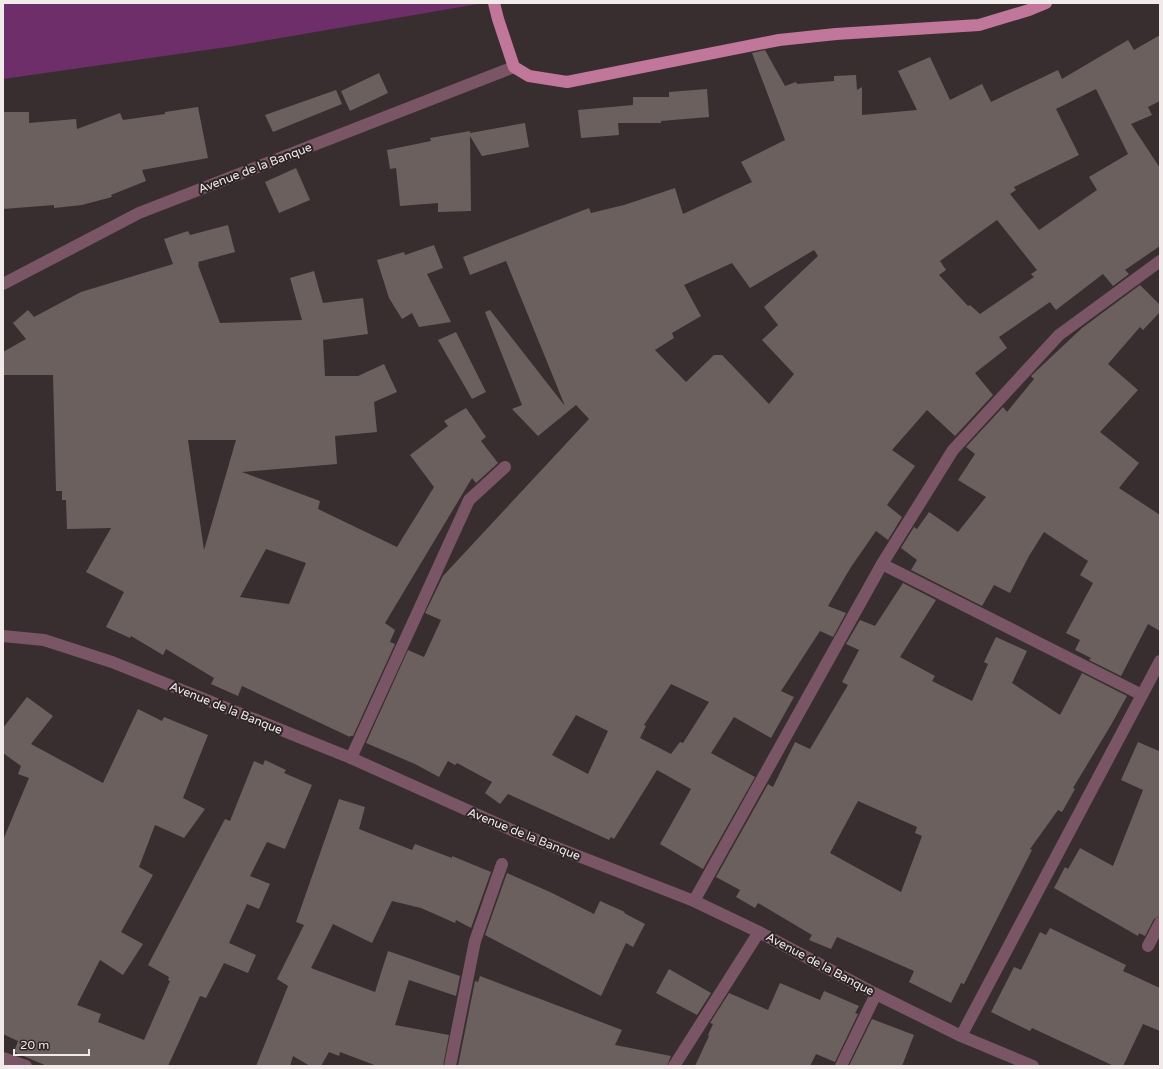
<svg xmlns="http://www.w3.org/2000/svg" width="1163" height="1069" font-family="'Varela Round',sans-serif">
	<rect width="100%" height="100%" fill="#382e2f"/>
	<!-- water -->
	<path fill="#6d2e69" d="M 3,3 L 484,3 L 234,46 L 3,79 Z"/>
	<!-- building -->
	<g fill="#6b605e" fill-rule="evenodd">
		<path d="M 1160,35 L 1160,101 L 1148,107 L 1152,115 L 1131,124 L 1160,168 L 1160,246 L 1125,270 L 1129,274 L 1113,286 L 1103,274 L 1056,310 L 1050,302 L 999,337 L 1007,348 L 975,373 L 993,395 L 955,436 L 927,410 L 892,450 L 915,466 L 887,505 L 902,517 L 888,540 L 876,531 L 851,567 L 828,606 L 846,613 L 833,637 L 820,631 L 781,691 L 794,697 L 771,738 L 734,717 L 711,753 L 755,777 L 703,869 L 660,844 L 691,789 L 657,770 L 614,839 L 611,837 L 609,840 L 508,794 L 500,804 L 485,793 L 492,782 L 457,763 L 455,765 L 448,761 L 439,777 L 415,764 L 366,743 L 408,650 L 424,657 L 441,620 L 425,613 L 443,576 L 589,419 L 576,405 L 538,436 L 512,409 L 522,405 L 485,312 L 490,310 L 565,406 L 506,261 L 470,275 L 463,257 L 589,208 L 591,213 L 624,205 L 675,188 L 683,214 L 752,182 L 741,162 L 785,140 L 752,53 L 765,50 L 785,86 L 796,82 L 797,84 L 834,81 L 834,76 L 856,75 L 857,90 L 862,87 L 862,115 L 917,110 L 898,71 L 930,57 L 950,100 L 982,84 L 991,102 L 1058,70 L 1062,79 L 1128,40 L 1134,50 ZM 1096,89 L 1128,154 L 1089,177 L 1097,190 L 1039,230 L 1010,194 L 1016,190 L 1014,187 L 1079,155 L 1056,109 ZM 997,220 L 1037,270 L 1031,274 L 1034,277 L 980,314 L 970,305 L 968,306 L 939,275 L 946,270 L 940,261 ZM 814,250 L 818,256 L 764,307 L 778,325 L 762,340 L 794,374 L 769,404 L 722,355 L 714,355 L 686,382 L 655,350 L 674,338 L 672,333 L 701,316 L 684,285 L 732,263 L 750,288 ZM 671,684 L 709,702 L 683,743 L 680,742 L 671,754 L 640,738 L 646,726 L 644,725 ZM 576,715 L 608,731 L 588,774 L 552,755 Z"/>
		<path d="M 379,73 L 388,93 L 350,111 L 341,91 Z"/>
		<path d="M 707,89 L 709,117 L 661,121 L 661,123 L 618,123 L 619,135 L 581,138 L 578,110 L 633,105 L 633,97 L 669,97 L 669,92 Z"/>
		<path d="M 336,90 L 342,104 L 273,132 L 265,115 Z"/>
		<path d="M 198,107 L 208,158 L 142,170 L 146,181 L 111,195 L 112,197 L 82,205 L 54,208 L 54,205 L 3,209 L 3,112 L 29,112 L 29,123 L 76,119 L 77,129 L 120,113 L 123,120 L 165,114 L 165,112 Z"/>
		<path d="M 525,123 L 529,147 L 482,156 L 470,136 L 471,211 L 438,212 L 438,203 L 400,206 L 396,168 L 390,169 L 387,150 L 431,141 L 430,138 L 470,131 L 470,133 Z"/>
		<path d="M 296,168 L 310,200 L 279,213 L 265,182 Z"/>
		<path d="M 228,225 L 235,252 L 198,262 L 199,264 L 198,265 L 220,323 L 302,320 L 290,278 L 314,271 L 323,303 L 363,298 L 368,334 L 323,340 L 325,376 L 358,376 L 384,364 L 397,392 L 374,402 L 377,432 L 335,436 L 337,464 L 242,472 L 320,501 L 318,509 L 397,547 L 434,487 L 410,455 L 448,426 L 444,421 L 466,408 L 486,437 L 481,441 L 498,463 L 476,483 L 472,478 L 385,623 L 395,630 L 390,642 L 395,644 L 353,736 L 350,736 L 350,737 L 242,686 L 238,696 L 211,684 L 214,678 L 166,649 L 163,655 L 131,636 L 130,638 L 106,627 L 124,592 L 86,572 L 111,528 L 67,529 L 66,500 L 62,500 L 62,491 L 56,491 L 53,375 L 3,375 L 3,352 L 26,339 L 13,323 L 28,310 L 34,317 L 81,292 L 173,264 L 164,239 L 188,231 L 190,235 ZM 188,440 L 236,440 L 204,550 ZM 266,549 L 306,563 L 289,604 L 240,597 Z"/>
		<path d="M 434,245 L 443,268 L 427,274 L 451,322 L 419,327 L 412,313 L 402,319 L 389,298 L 377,260 L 404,252 L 405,255 Z"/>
		<path d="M 1140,285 L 1160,305 L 1160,312 L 1143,330 L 1140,327 L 1108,364 L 1138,390 L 1100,432 L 1139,463 L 1119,488 L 1160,515 L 1160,631 L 1148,624 L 1121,676 L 1089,660 L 1091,658 L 1075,650 L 1080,640 L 1066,633 L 1093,583 L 1080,575 L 1088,561 L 1044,532 L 1029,556 L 1010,593 L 994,585 L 982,606 L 911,570 L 917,560 L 901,548 L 914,527 L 917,529 L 929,512 L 958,532 L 986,497 L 958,480 L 975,454 L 966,447 L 1003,407 L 1007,412 L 1034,379 L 1031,376 L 1082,328 Z"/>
		<path d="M 456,332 L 486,392 L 472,399 L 438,340 Z"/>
		<path d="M 903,583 L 936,600 L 900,657 L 935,676 L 932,681 L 972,701 L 988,664 L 984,662 L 996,637 L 1027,651 L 1012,683 L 1060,715 L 1082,673 L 1127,696 L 1111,725 L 1073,788 L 1075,789 L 1062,812 L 1058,810 L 1030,849 L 1032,850 L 964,984 L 961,983 L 951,1003 L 909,982 L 914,971 L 837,937 L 831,949 L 809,940 L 812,935 L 758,903 L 755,908 L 736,897 L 740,890 L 716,877 L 768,784 L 773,787 L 795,742 L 810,749 L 848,685 L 842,682 L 859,650 L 846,644 L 860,620 L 875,626 ZM 858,801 L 917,827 L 915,833 L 922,836 L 901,892 L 830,853 Z"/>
		<path d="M 27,697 L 53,716 L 31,744 L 103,783 L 138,709 L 162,721 L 164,717 L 208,735 L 183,798 L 205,809 L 184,838 L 155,825 L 139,867 L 153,875 L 121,932 L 143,944 L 123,975 L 100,960 L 77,1005 L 101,1014 L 98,1022 L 144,1040 L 170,981 L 168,980 L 169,977 L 148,965 L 225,819 L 230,821 L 254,761 L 263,765 L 265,760 L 286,770 L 284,773 L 312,785 L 285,849 L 267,842 L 250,876 L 270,884 L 259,909 L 247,904 L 229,943 L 256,955 L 248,973 L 224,963 L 206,998 L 200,996 L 168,1066 L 47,1066 L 14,1052 L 18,1041 L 3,1034 L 3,840 L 29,778 L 18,774 L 21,766 L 3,753 L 3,728 Z"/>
		<path d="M 1138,742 L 1159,751 L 1160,750 L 1160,916 L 1154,919 L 1145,936 L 1139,933 L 1138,936 L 1054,888 L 1065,867 L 1068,869 L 1080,848 L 1113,866 L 1143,790 L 1121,780 Z"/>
		<path d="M 339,799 L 365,807 L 359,829 L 412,850 L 415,844 L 452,858 L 452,856 L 491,872 L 471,928 L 456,920 L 455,923 L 421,908 L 392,901 L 372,943 L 333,924 L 311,968 L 375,992 L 388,951 L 460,976 L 456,996 L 409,980 L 395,1025 L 449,1035 L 443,1066 L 377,1066 L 340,1052 L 339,1056 L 329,1052 L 321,1066 L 310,1066 L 293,1056 L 290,1066 L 256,1066 L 288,986 L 277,979 L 304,925 L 296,922 Z"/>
		<path d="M 507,873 L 550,892 L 594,914 L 600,901 L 625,912 L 624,913 L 645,924 L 633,947 L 626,943 L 601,996 L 485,935 Z"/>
		<path d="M 1050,928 L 1126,965 L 1123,971 L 1160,988 L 1160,1031 L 1143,1024 L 1123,1066 L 1114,1066 L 1032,1028 L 1030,1031 L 991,1012 L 1014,967 L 1021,970 L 1040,932 L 1046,935 Z"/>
		<path d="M 669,969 L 711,993 L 697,1015 L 656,993 Z"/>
		<path d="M 480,976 L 622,1030 L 615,1045 L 671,1056 L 667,1066 L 458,1066 L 475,981 L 478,982 Z"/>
		<path d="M 780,983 L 820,1000 L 824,991 L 859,1006 L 855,1013 L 858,1014 L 835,1062 L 816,1054 L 810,1066 L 695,1066 L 709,1036 L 708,1035 L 713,1024 L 710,1023 L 729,993 L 768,1010 Z"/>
		<path d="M 872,1019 L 914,1035 L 902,1066 L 849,1066 Z"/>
	</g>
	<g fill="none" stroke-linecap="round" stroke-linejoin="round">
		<!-- minor -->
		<g stroke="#7a5566" stroke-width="12">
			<path d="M 3,284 L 139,213 L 514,67"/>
			<path d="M 882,564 L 1142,695"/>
			<path d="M 3,636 L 44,640 L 112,662 L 351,758 L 514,831 L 694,901 L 759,932 L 876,994 L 961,1036 L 1033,1066"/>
			<path d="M 351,758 L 469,500 L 505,467"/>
			<path d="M 694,901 L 882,564 L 953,450 L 1059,335 L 1160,261"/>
			<path d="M 1148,946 L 1160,923"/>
			<path d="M 961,1036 L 1160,661"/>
			<path d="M 3,1058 L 26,1066"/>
			<path d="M 450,1066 L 475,941 L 502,864"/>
			<path d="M 674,1066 L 759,932"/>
			<path d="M 841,1066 L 876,994"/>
		</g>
		<!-- major -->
		<path stroke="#c1779a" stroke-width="12" d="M 494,3 L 498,19 L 514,67 L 529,76 L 567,82 L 779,40 L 836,34 L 979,25 L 1029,10 L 1046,3"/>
	</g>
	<g text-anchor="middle" stroke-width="4" stroke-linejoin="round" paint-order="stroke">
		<!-- street labels -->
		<g font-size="12" fill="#f0eaea" stroke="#2d2425">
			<text transform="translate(255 168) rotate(-21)" y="4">Avenue de la Banque</text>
			<text transform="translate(226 708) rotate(22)" y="4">Avenue de la Banque</text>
			<text transform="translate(524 834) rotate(22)" y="4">Avenue de la Banque</text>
			<text transform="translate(820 964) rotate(28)" y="4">Avenue de la Banque</text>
		</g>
	</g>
	<!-- border -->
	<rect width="1163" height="1069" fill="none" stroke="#f0eaea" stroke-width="8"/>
	<!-- scale -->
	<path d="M14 1049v6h75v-6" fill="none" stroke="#f0eaea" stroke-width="2"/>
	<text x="20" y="1049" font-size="12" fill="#f0eaea" stroke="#2d2425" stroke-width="3" paint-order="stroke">20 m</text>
</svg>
